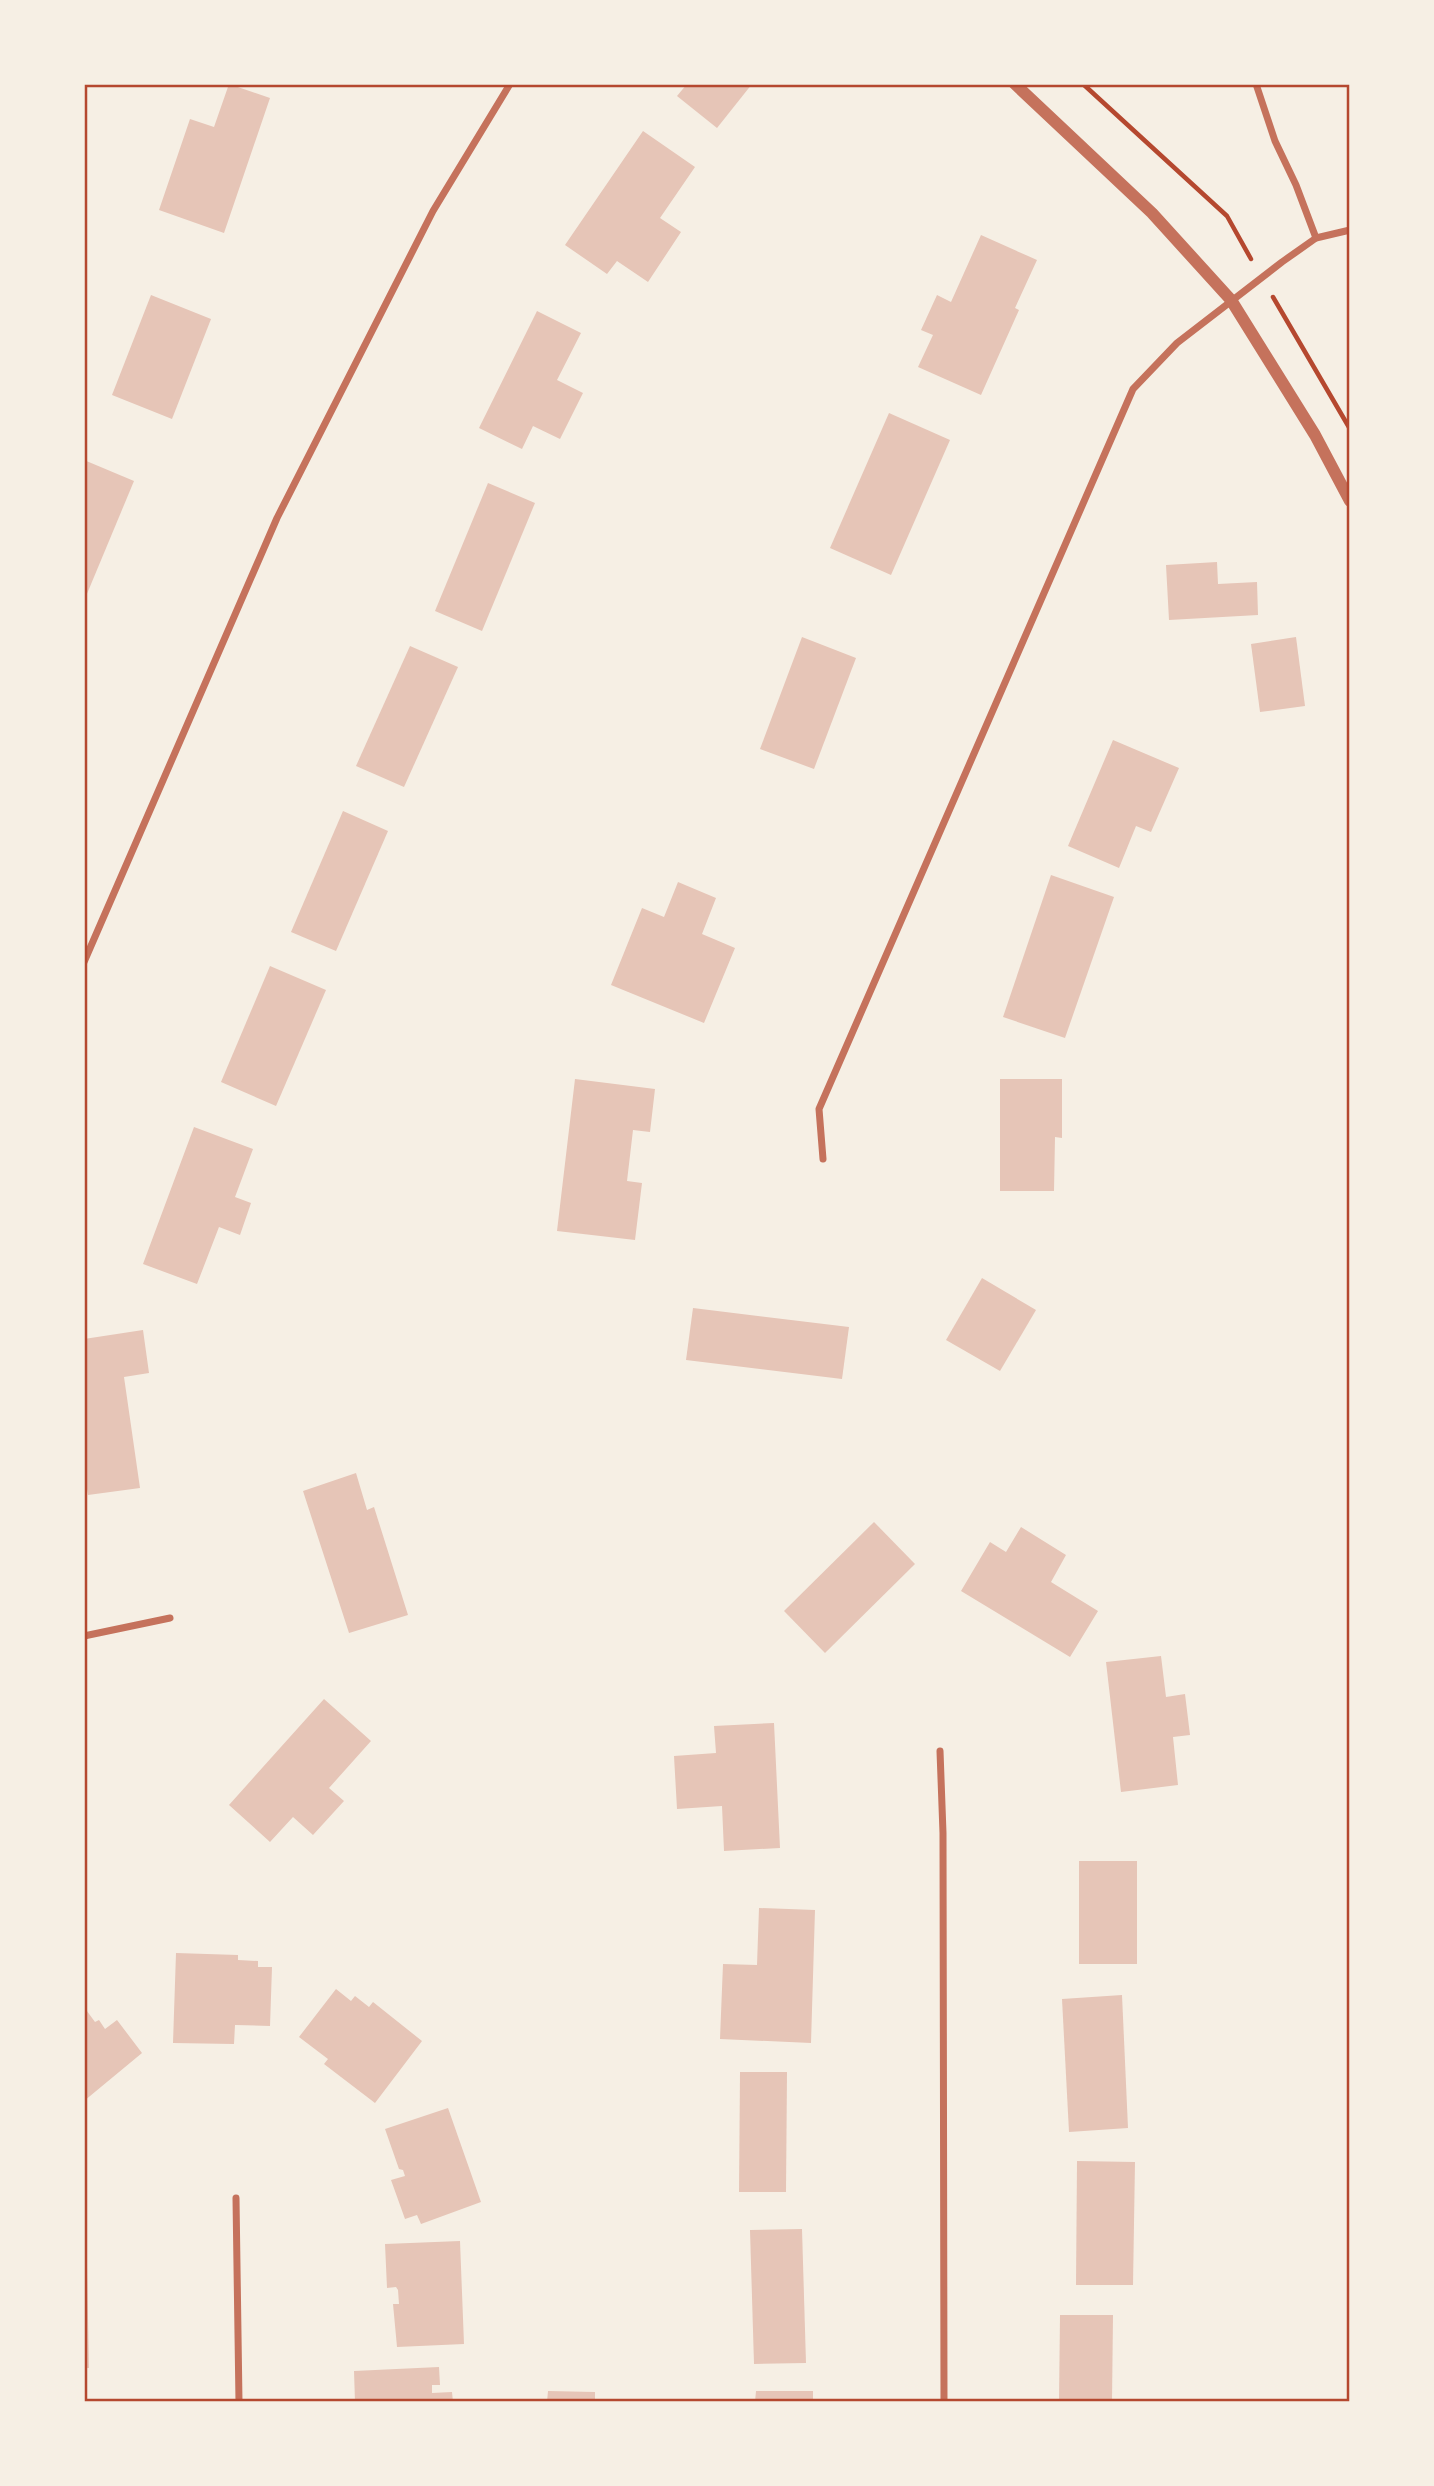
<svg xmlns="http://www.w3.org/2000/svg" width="1434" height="2486" font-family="Barlow,sans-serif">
	<rect width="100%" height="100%" fill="#f6efe4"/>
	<!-- building -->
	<g fill="#e6c5b7">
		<path d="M 229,84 L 270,98 L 224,233 L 159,210 L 190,119 L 214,127 Z"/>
		<path d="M 687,84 L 752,84 L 717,128 L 677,96 Z"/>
		<path d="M 643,131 L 695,167 L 660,218 L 681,232 L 648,282 L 617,261 L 607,274 L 565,245 Z"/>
		<path d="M 981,235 L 1037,260 L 1015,308 L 1019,310 L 981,395 L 918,367 L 933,335 L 921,330 L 937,295 L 951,302 Z"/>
		<path d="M 151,295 L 211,319 L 172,419 L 112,395 Z"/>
		<path d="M 537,311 L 581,333 L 557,380 L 583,393 L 560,439 L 533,426 L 522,449 L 479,428 Z"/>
		<path d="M 889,413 L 950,440 L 891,575 L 830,548 Z"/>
		<path d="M 84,460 L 134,481 L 84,601 Z"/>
		<path d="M 488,483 L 535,503 L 482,631 L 435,611 Z"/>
		<path d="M 1217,562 L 1218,584 L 1257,582 L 1258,615 L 1169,620 L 1166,565 Z"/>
		<path d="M 802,637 L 856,658 L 814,769 L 760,749 Z"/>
		<path d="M 1296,637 L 1305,706 L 1260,712 L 1251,644 Z"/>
		<path d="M 410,646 L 458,667 L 404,787 L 356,766 Z"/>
		<path d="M 1113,740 L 1179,768 L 1151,832 L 1136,826 L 1119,868 L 1068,846 Z"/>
		<path d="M 343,811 L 388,831 L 336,951 L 291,932 Z"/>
		<path d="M 1051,875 L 1114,897 L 1065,1038 L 1003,1017 Z"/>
		<path d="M 678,882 L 716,898 L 702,934 L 735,948 L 704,1023 L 611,985 L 642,908 L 664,917 Z"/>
		<path d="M 270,966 L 326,990 L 276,1106 L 221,1082 Z"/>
		<path d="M 575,1079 L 655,1089 L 650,1132 L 633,1130 L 627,1181 L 642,1183 L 635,1240 L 557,1231 Z"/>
		<path d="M 1000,1079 L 1062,1079 L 1062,1138 L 1055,1137 L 1054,1191 L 1000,1191 Z"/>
		<path d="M 194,1127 L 253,1149 L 235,1197 L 251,1203 L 240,1235 L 219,1227 L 197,1284 L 143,1264 Z"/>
		<path d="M 982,1278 L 1036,1310 L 1000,1371 L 946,1340 Z"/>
		<path d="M 693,1308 L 849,1327 L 842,1379 L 686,1360 Z"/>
		<path d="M 143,1330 L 149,1373 L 124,1377 L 140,1488 L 88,1495 L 84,1471 L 84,1339 Z"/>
		<path d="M 356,1473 L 367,1510 L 374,1507 L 408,1615 L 349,1633 L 303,1491 Z"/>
		<path d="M 874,1522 L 915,1564 L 825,1653 L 784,1611 Z"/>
		<path d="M 1021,1527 L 1066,1555 L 1051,1582 L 1098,1611 L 1070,1657 L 961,1591 L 990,1542 L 1006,1552 Z"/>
		<path d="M 1161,1656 L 1166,1697 L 1185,1694 L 1190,1735 L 1173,1737 L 1178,1785 L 1121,1792 L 1106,1662 Z"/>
		<path d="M 324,1699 L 371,1741 L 329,1788 L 344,1801 L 313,1835 L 293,1817 L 270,1842 L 229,1805 Z"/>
		<path d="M 774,1723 L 780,1848 L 724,1851 L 722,1806 L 677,1809 L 674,1756 L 716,1753 L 714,1726 Z"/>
		<rect x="1079" y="1861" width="58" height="103"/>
		<path d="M 759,1908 L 815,1910 L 811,2043 L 720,2039 L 723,1964 L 757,1965 Z"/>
		<path d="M 176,1953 L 238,1955 L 238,1960 L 258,1961 L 258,1967 L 272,1967 L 270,2026 L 235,2025 L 234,2044 L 173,2043 Z"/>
		<path d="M 336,1989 L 351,2001 L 355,1996 L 369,2007 L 373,2002 L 422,2041 L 375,2103 L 324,2064 L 328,2059 L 299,2037 Z"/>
		<path d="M 1122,1995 L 1128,2128 L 1069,2132 L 1062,1999 Z"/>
		<path d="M 84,2007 L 95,2022 L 99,2020 L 105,2029 L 117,2020 L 142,2053 L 84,2101 Z"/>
		<path d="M 740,2072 L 787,2072 L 786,2192 L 739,2192 Z"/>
		<path d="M 448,2108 L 481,2202 L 421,2224 L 417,2215 L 405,2219 L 391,2180 L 405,2176 L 403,2170 L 399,2169 L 385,2129 Z"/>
		<path d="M 1077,2161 L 1135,2162 L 1133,2285 L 1076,2285 Z"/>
		<path d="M 802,2229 L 806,2363 L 754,2364 L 750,2230 Z"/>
		<path d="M 460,2241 L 464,2344 L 397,2347 L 393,2304 L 399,2304 L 398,2290 L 396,2287 L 387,2288 L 385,2244 Z"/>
		<path d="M 84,2267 L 87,2267 L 89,2368 L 84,2368 Z"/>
		<path d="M 1060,2315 L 1113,2315 L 1112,2402 L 1059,2402 Z"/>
		<path d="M 439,2367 L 440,2385 L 432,2385 L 432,2393 L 452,2392 L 453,2402 L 355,2402 L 354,2371 Z"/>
		<path d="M 548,2391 L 595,2392 L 595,2402 L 547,2402 Z"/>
		<path d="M 756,2391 L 813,2391 L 813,2402 L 755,2402 Z"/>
	</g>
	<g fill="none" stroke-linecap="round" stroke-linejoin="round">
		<!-- path -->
		<g stroke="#b5482f" stroke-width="4.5">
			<path d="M 1083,84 L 1227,216 L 1251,259"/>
			<path d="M 1273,297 L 1350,429"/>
		</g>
		<!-- minor -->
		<g stroke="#c5725c" stroke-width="7">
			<path d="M 1256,84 L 1275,141 L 1296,185 L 1316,238"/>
			<path d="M 84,962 L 277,518 L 433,211 L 510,84"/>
			<path d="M 823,1159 L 819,1109 L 1133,389 L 1177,343 L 1282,262 L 1316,238 L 1350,230"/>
			<path d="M 84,1636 L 170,1618"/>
			<path d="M 940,1751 L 943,1833 L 944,2402"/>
			<path d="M 236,2198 L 239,2402"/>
		</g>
		<!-- tertiary -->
		<path stroke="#c5725c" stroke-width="12" d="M 1015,84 L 1152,213 L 1231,300 L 1315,435 L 1350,501"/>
	</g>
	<!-- border -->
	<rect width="1434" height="2486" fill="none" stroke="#f6efe4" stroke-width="172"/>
	<rect x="86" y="86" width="1262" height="2314" fill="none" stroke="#b5482f" stroke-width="2.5"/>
</svg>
